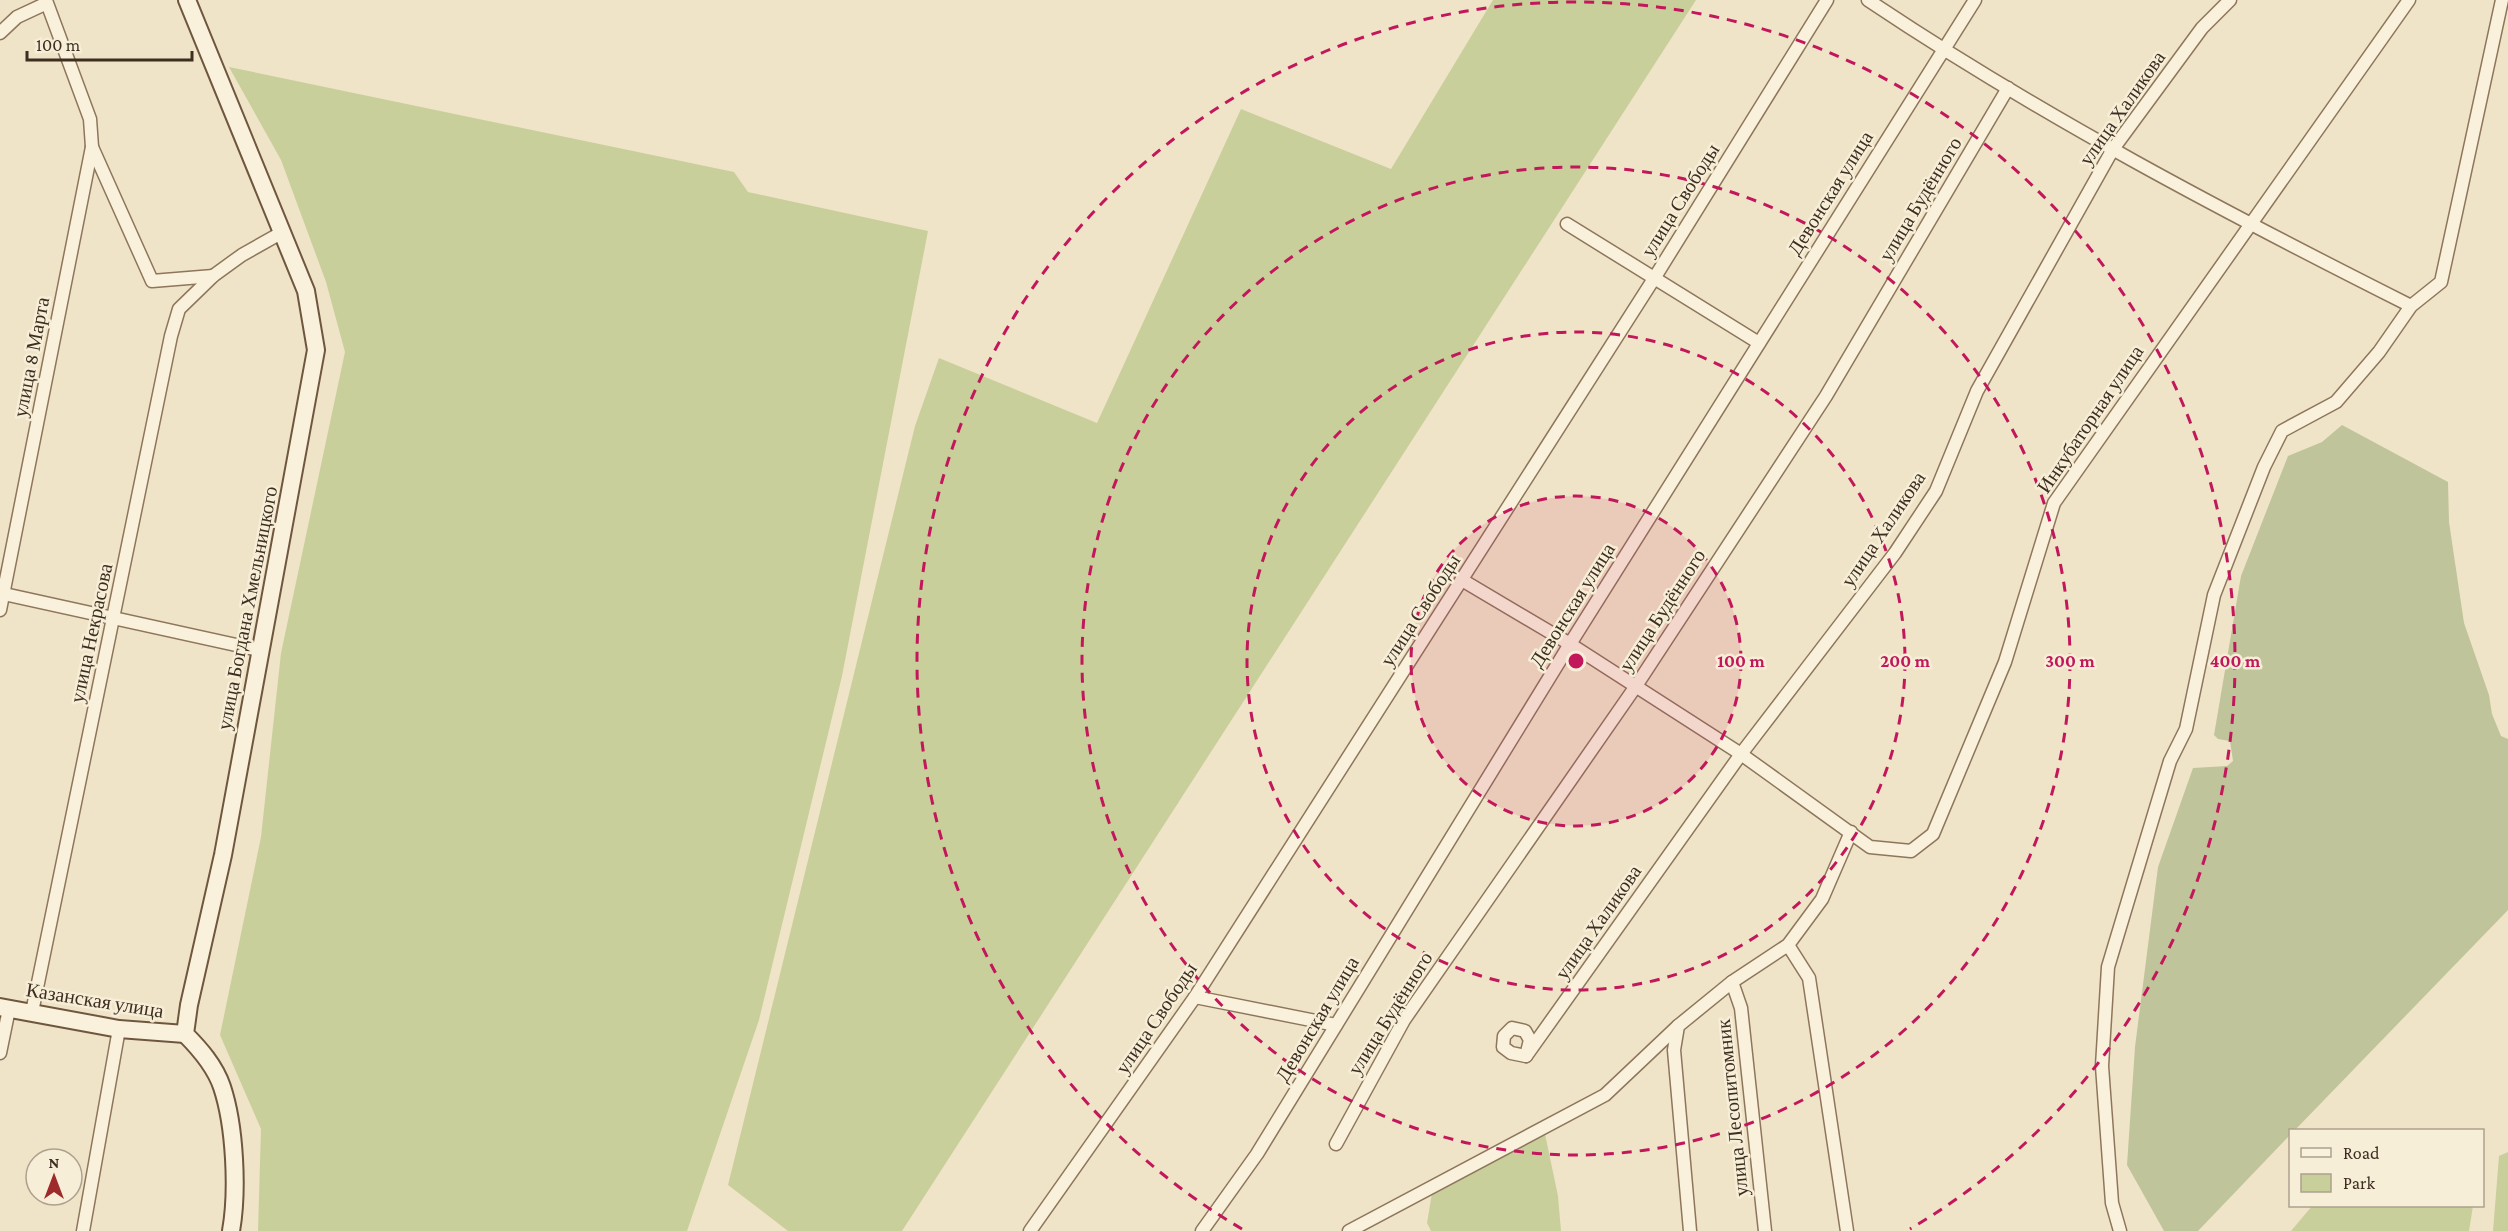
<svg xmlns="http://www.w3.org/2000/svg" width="2508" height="1231" font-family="'Crimson Pro',serif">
	<rect width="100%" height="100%" fill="#f0e4c8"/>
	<!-- green -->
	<g fill="#c9cf9b">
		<path d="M 1493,0 L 1696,0 L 902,1231 L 788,1231 L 728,1185 L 915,426 L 939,358 L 1097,423 L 1241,109 L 1391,169 Z"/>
		<path d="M 229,67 L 734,172 L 748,192 L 928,231 L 842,676 L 759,1020 L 687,1231 L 258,1231 L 261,1129 L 220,1035 L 261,837 L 281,653 L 345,352 L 326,282 L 281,160 Z"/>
		<path d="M 1545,1134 L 1558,1196 L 1561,1231 L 1431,1231 L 1427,1223 L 1432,1193 Z"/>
		<path d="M 2508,1152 L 2508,1231 L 2493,1231 L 2499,1156 Z"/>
		<path d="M 2312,1206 L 2473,1206 L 2469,1231 L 2291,1231 Z"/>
	</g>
	<!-- cemetery -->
	<path fill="#bfc49a" d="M 2342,425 L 2448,482 L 2449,522 L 2464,623 L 2489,695 L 2492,714 L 2501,736 L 2508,739 L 2508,910 L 2295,1130 L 2290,1130 L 2290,1135 L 2198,1231 L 2164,1231 L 2127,1165 L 2135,1047 L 2158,867 L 2193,768 L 2227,766 L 2233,761 L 2230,741 L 2218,739 L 2214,735 L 2241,576 L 2288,456 L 2322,442 Z"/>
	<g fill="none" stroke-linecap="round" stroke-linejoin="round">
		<defs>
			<g id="street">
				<path d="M 1868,0 C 2041,116 2226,213 2411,306"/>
				<path d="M 0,33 L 17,17 L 47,3 L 90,119 L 92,147 L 152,281 L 213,276"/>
				<path d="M 1567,224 L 1759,343"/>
				<path d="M 1462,580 L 1570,644 L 1741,754 L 1870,847 L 1911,851 L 1933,834 L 2005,662 L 2054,503 L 2409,0"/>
				<path d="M 0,593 L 259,650"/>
				<path d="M 0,610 L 92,147"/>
				<path d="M 1788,945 L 1809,978 L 1847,1231"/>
				<path d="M 1732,982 L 1741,1008 L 1765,1231"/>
				<path d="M 1195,997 L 1336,1025"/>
				<path d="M 32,1012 L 171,336 L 179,309 L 213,276 L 242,255 L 281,233"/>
				<path d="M 1512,1028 L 1525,1031 L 1530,1040 L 1526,1056 L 1511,1053 L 1503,1047 L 1504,1036 Z"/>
				<path d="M 0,1053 L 9,1009"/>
				<path d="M 1526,1056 L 1741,754 L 1895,553 L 1936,491 L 1977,391 L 2113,149 L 2202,28 L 2230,0"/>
				<path d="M 1336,1144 L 1404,1020 L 1636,686 L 1826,396 L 2008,88"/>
				<path d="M 83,1231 L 119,1029"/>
				<path d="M 1030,1231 L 1195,997 L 1655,277 L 1827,0"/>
				<path d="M 1202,1231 L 1257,1154 L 1570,644 L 1975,0"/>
				<path d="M 1349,1231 L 1605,1095 L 1678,1026"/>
				<path d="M 1690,1231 L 1674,1050 L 1678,1026 L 1732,982 L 1788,945 L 1822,899 L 1851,832"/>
				<path d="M 2120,1231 L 2112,1203 L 2102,1066 L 2108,967 L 2170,761 L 2186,729 L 2214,595 L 2264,467 L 2282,431 L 2336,402 L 2379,352 L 2411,306 L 2441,282 L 2502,0"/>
			</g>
			<g id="secondary">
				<path d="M 187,0 L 306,291 L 316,350 L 223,855 L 189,1005 L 185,1034 C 200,1049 215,1066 222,1087 C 235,1126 238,1191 231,1231"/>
				<path d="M 0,1007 L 119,1029 L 185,1034"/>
			</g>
		</defs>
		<!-- street casing -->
		<use href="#street" stroke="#8d765c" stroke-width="15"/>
		<!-- secondary casing -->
		<use href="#secondary" stroke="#6f573f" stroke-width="20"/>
		<!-- street -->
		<use href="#street" stroke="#faf1dc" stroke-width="12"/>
		<!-- secondary -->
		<use href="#secondary" stroke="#faf1dc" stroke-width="16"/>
	</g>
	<!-- distance rings -->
	<circle cx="1576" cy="661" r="165" fill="#c2185b" fill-opacity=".12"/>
	<g fill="none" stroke="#c2185b" stroke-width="3" stroke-dasharray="10 8">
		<circle cx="1576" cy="661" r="165"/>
		<circle cx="1576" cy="661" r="329"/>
		<circle cx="1576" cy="661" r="494"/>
		<path d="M1242 1229A659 659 0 1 1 1910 1229"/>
	</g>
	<g text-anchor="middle" stroke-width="5" stroke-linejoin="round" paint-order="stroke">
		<!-- street labels -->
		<g font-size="20" fill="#3d2e20" stroke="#f7eed8">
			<text transform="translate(2122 108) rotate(-55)" y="7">улица Халикова</text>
			<text transform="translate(1830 193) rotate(-58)" y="7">Девонская улица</text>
			<text transform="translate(1920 199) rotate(-59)" y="7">улица Будённого</text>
			<text transform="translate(1680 200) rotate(-58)" y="7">улица Свободы</text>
			<text transform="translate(31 357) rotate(-79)" y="7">улица 8 Марта</text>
			<text transform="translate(2090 419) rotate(-56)" y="7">Инкубаторная улица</text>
			<text transform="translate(1883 529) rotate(-56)" y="7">улица Халикова</text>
			<text transform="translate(1572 605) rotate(-58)" y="7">Девонская улица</text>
			<text transform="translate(247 608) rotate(-79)" y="7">улица Богдана Хмельницкого</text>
			<text transform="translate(1420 610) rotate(-57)" y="7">улица Свободы</text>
			<text transform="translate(1662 610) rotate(-57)" y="7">улица Будённого</text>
			<text transform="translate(91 633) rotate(-78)" y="7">улица Некрасова</text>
			<text transform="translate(1598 922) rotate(-55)" y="7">улица Халикова</text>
			<text transform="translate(95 1000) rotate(9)" y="7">Казанская улица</text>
			<text transform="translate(1390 1013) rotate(-58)" y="7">улица Будённого</text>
			<text transform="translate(1156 1018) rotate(-56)" y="7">улица Свободы</text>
			<text transform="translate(1317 1019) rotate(-59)" y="7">Девонская улица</text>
			<text transform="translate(1732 1108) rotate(-96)" y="7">улица Лесопитомник</text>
		</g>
	</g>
	<circle cx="1576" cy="661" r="9" fill="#c2185b" stroke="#f7eed8" stroke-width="3"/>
	<g font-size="18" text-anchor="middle" font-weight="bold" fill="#c2185b" stroke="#f7eed8" stroke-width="5" stroke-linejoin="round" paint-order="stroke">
		<text x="1741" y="667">100 m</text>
		<text x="1905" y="667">200 m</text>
		<text x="2070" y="667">300 m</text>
		<text x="2235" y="667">400 m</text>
	</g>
	<!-- legend -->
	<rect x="2289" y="1129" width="195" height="78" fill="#f7eed8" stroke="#ada18e" stroke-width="1.5"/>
	<rect x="2301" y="1148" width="30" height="9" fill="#faf1dc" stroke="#ada18e" stroke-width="1.5"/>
	<text x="2343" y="1159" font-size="18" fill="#3d2e20">Road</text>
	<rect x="2301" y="1174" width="30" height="18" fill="#c9cf9b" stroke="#ada18e" stroke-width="1.5"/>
	<text x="2343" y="1189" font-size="18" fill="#3d2e20">Park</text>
	<!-- north arrow -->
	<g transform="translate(54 1177)"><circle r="28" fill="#f7eed8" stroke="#ada18e" stroke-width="1.5"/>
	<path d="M0-4.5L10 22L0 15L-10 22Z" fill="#9e2a2b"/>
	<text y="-9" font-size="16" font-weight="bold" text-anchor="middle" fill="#3d2e20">N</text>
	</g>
	<!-- scale -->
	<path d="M27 51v9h165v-9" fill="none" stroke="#3d2e20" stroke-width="3"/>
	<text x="36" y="51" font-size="18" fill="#3d2e20" stroke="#f7eed8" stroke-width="4.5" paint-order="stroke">100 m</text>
</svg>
